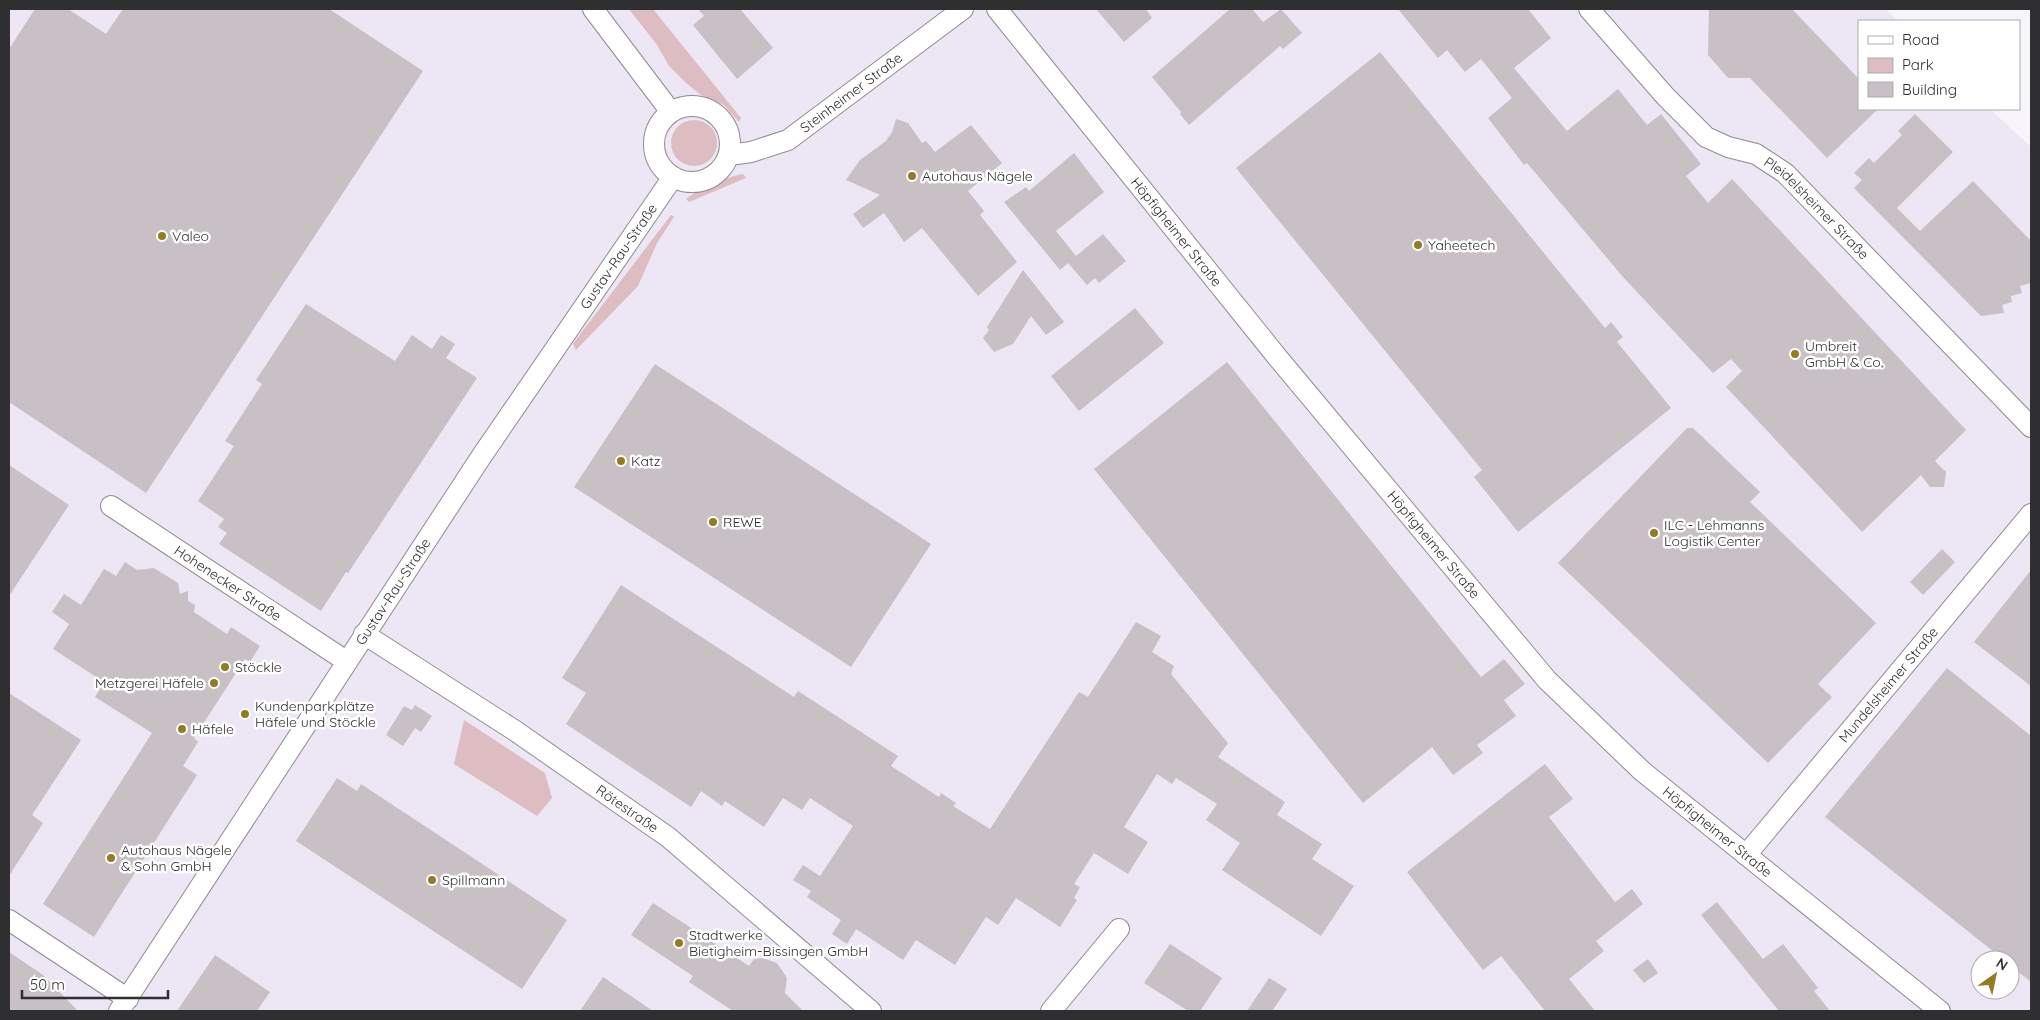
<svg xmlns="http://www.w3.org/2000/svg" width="2040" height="1020" font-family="Quicksand,sans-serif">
	<rect width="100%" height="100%" fill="#f8f4fc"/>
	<!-- built -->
	<path fill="#ede6f4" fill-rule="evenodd" d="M 9,9 L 1885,9 L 1898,21 L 1859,21 L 1859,109 L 1990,109 L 2031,147 L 2031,1011 L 9,1011 ZM 1980,960 L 2010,960 L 2010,990 L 1980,990 Z"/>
	<!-- green -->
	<g fill="#debdc2">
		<path d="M 629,9 L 653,9 L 741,118 L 739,122 L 724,105 L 701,95 L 686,83 L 669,66 L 657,45 Z"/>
		<circle cx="694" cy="143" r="23"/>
		<path d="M 743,174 L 746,178 L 689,202 L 686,199 C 696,190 729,176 743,174 Z"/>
		<path d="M 671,215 L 674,217 L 657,243 L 638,286 L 576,350 L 573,344 L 575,341 Z"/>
		<path d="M 464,720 L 545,773 L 552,798 L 537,816 L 454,764 Z"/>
	</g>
	<!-- building -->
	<g fill="#c8c0c5">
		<path d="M 35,9 L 68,9 L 106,34 L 123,9 L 329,9 L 423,71 L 146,493 L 9,402 L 9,49 Z"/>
		<path d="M 698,9 L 740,9 L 773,48 L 737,79 L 693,25 L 704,16 Z"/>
		<path d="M 1096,9 L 1146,9 L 1152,18 L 1124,42 Z"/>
		<path d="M 1230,9 L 1252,9 L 1263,22 L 1281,9 L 1302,33 L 1283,49 L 1280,46 L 1189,125 L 1180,114 L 1181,112 L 1152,77 Z"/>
		<path d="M 1398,9 L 1528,9 L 1551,38 L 1514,68 L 1567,131 L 1618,89 L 1647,125 L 1661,114 L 1701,164 L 1686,176 L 1708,203 L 1732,179 L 1966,430 L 1935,461 L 1946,472 L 1944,487 L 1930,487 L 1921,475 L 1862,532 L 1726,387 L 1742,371 L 1731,359 L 1713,373 L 1623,277 L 1527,163 L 1524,165 L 1488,118 L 1512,98 L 1481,59 L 1465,72 L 1447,50 L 1438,58 Z"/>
		<path d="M 1709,9 L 1792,9 L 1859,79 L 1859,109 L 1878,109 L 1827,158 L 1750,78 L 1728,78 L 1708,55 Z"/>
		<path d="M 1380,52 L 1605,328 L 1611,322 L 1623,337 L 1617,342 L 1671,408 L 1518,532 L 1474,477 L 1482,470 L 1236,168 Z"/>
		<path d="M 1915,114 L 1953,152 L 1897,208 L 1920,231 L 1973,181 L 2031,241 L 2031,283 L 2020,286 L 2022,293 L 2011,296 L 2012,302 L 2002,305 L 2004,313 L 1981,316 L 1854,188 L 1862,180 L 1854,173 L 1869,158 L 1874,163 L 1902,135 L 1898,131 Z"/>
		<path d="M 896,119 L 908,123 L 922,143 L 926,141 L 935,152 L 971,125 L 1002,163 L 968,191 L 984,211 L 980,215 L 1017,262 L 978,296 L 922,228 L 904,242 L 884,213 L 863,228 L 853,214 L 880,195 L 846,180 L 860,160 L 886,141 L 892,132 Z"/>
		<path d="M 1074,153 L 1104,192 L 1056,231 L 1076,256 L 1103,234 L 1126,261 L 1099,283 L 1095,278 L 1087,285 L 1068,263 L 1060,270 L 1004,202 L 1026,187 L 1029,191 Z"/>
		<path d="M 1023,270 L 1064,322 L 1046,335 L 1031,316 L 1013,344 L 994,352 L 983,338 L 989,330 L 987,327 Z"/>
		<path d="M 306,304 L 395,361 L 412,335 L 432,349 L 441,335 L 455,344 L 446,358 L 477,378 L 348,573 L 346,572 L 321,611 L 219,544 L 227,533 L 218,527 L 224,519 L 198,501 L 234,446 L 225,441 L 262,384 L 256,380 Z"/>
		<path d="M 1135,308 L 1164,343 L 1079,411 L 1051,376 Z"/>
		<path d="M 1227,362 L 1481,677 L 1504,659 L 1525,684 L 1504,700 L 1516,716 L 1477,745 L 1483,753 L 1453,775 L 1432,747 L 1363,803 L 1094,469 Z"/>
		<path d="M 655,364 L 931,544 L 851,667 L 574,487 Z"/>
		<path d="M 1687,428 L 1693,428 L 1760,492 L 1750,502 L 1876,623 L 1818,684 L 1832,697 L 1768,763 L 1558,563 Z"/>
		<path d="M 9,465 L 69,505 L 9,596 Z"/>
		<path d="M 1942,549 L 1955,562 L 1923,595 L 1910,582 Z"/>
		<path d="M 125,562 L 137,570 L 154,568 L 178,583 L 180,594 L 188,591 L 188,601 L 195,605 L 194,612 L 227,634 L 231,627 L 260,646 L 250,662 L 245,659 L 194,738 L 198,742 L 183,766 L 197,775 L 94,937 L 43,904 L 152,733 L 95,697 L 104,682 L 53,649 L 69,624 L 52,612 L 64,594 L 81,605 L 104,569 L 116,576 Z"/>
		<path d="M 2031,570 L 2031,686 L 1974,642 Z"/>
		<path d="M 621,585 L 794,697 L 798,691 L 898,756 L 891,766 L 939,797 L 941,793 L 956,803 L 953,806 L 990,829 L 1079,692 L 1088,697 L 1136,622 L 1161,636 L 1152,652 L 1174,666 L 1171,674 L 1228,743 L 1218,757 L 1285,802 L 1277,815 L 1322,844 L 1312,859 L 1354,886 L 1321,936 L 1222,870 L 1240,843 L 1206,820 L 1217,804 L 1176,778 L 1172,784 L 1157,774 L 1124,827 L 1148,842 L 1128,874 L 1094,853 L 1074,884 L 1080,887 L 1074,898 L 1077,900 L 1060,927 L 1016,898 L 998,925 L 986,917 L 955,965 L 916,940 L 903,960 L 856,929 L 847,944 L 832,934 L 841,920 L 807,897 L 811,891 L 793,880 L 803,865 L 820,876 L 853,826 L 810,798 L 802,810 L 783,798 L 764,827 L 725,801 L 722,806 L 701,791 L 691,807 L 566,724 L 586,693 L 562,678 Z"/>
		<path d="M 1947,668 L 2031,736 L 2031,982 L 2010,965 L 2010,960 L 2004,960 L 1825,817 Z"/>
		<path d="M 9,693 L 81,740 L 32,815 L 43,823 L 9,876 Z"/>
		<path d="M 415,705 L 432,716 L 421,732 L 415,728 L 403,746 L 386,735 L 404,706 L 412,710 Z"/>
		<path d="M 1545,764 L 1573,799 L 1549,817 L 1615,902 L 1632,889 L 1643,904 L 1596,941 L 1604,951 L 1569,979 L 1595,1011 L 1545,1011 L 1501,956 L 1483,970 L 1407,872 Z"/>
		<path d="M 337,778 L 357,791 L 361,784 L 567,920 L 522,989 L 296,841 Z"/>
		<path d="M 1717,902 L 1763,959 L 1783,944 L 1818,988 L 1814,991 L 1830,1011 L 1779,1011 L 1701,915 Z"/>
		<path d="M 653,903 L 749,966 L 754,959 L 763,958 L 777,963 L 787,978 L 785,993 L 803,1011 L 733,1011 L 689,982 L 693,976 L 631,935 Z"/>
		<path d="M 1170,944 L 1222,978 L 1200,1011 L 1188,1011 L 1144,983 Z"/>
		<path d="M 9,952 L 43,975 L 78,1011 L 9,1011 Z"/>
		<path d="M 215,955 L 270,992 L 257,1011 L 177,1011 Z"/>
		<path d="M 1648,959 L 1658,973 L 1644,983 L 1633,970 Z"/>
		<path d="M 603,977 L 653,1011 L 580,1011 Z"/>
		<path d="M 1269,978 L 1287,989 L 1272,1011 L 1247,1011 Z"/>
	</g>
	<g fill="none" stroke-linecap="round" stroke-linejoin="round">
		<defs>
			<g id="minor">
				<path d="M 593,9 L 671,112"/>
				<path id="s1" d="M 997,9 L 1278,358 L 1547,680 L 1642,771 L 1940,1011"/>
				<path id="s2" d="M 1589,9 L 1666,97 L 1706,137 L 1728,147 L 1756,154 L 1785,173 L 2031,427"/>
				<circle cx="692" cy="144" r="38"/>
				<path id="s3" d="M 729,155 L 751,152 L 788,140 L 963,9"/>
				<path id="s4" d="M 111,506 L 346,661"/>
				<path id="s5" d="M 364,634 L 514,730 L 668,837 L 871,1011"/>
				<path id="s6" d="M 1746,855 L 2031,514"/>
				<path d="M 9,920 L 128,999"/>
				<path id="s7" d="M 119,1011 L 481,457 L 673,177"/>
				<path d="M 1051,1011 L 1119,929"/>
			</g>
		</defs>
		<!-- minor casing -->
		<use href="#minor" stroke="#8f8b92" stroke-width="22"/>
		<!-- minor -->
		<use href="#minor" stroke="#fff" stroke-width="20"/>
	</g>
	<!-- markers -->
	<g fill="#927b22" stroke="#fff" stroke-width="2">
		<circle cx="912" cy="176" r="5"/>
		<circle cx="162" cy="236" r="5"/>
		<circle cx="1418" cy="245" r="5"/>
		<circle cx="1795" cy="354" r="5"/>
		<circle cx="621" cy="461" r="5"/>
		<circle cx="713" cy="522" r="5"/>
		<circle cx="1654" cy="533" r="5"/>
		<circle cx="225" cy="667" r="5"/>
		<circle cx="214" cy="683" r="5"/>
		<circle cx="245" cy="714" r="5"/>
		<circle cx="182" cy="729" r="5"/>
		<circle cx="111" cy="858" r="5"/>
		<circle cx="432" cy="880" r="5"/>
		<circle cx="679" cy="943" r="5"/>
	</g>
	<g text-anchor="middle" stroke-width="5" stroke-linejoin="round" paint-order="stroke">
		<!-- street labels -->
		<g font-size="14" fill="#2f2e31" stroke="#fff">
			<text dy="5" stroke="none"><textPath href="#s3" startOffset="140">Steinheimer Straße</textPath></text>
			<text dy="5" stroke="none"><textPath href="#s2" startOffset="308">Pleidelsheimer Straße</textPath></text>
			<text dy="5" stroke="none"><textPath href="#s1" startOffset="286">Höpfigheimer Straße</textPath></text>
			<text dy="5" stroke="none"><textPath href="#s7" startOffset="905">Gustav-Rau-Straße</textPath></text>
			<text dy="5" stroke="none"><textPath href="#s1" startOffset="691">Höpfigheimer Straße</textPath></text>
			<text dy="5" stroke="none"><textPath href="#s4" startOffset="140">Hohenecker Straße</textPath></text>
			<text dy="5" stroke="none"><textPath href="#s7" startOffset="501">Gustav-Rau-Straße</textPath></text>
			<text dy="5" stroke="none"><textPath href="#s6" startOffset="222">Mundelsheimer Straße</textPath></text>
			<text dy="5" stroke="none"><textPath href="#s5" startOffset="316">Rötestraße</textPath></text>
			<text dy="5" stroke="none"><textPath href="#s1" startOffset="1096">Höpfigheimer Straße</textPath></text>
		</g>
		<!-- poi labels -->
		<g font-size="14" fill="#2f2e31" stroke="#fff" text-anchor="start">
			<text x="922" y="181">Autohaus Nägele</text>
			<text x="172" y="241">Valeo</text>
			<text x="1428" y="250">Yaheetech</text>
			<text x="1805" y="351">Umbreit<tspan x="1805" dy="16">GmbH &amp; Co.</tspan></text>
			<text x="631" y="466">Katz</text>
			<text x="723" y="527">REWE</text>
			<text x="1664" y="530">ILC - Lehmanns<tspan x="1664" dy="16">Logistik Center</tspan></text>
			<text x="235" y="672">Stöckle</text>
			<text x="204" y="688" text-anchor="end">Metzgerei Häfele</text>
			<text x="255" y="711">Kundenparkplätze<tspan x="255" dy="16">Häfele und Stöckle</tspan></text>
			<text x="192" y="734">Häfele</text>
			<text x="121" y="855">Autohaus Nägele<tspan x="121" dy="16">&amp; Sohn GmbH</tspan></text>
			<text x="442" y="885">Spillmann</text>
			<text x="689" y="940">Stadtwerke<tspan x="689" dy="16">Bietigheim-Bissingen GmbH</tspan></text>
		</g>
	</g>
	<!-- border -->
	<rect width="2040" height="1020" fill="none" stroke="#2f2e31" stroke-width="20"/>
	<!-- legend -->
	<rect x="1858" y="20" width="162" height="90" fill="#ffffff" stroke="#acabad"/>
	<rect x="1868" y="36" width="25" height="8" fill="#ffffff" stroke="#acabad"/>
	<text x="1902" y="45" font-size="15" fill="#2f2e31">Road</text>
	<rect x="1868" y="58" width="25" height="15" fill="#debdc2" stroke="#acabad"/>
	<text x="1902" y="70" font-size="15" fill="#2f2e31">Park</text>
	<rect x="1868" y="82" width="25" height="15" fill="#c8c0c5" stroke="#acabad"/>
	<text x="1902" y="95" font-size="15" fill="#2f2e31">Building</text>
	<!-- north arrow -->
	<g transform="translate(1995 975) rotate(33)"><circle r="24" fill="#ffffff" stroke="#acabad"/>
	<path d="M0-4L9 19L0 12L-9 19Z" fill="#927b22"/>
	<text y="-8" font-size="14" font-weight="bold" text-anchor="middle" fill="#2f2e31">N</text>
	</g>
	<!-- scale -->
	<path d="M22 990v8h146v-8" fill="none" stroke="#2f2e31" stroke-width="2.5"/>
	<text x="30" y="990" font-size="15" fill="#2f2e31" stroke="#ffffff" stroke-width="4" paint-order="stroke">50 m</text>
</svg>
